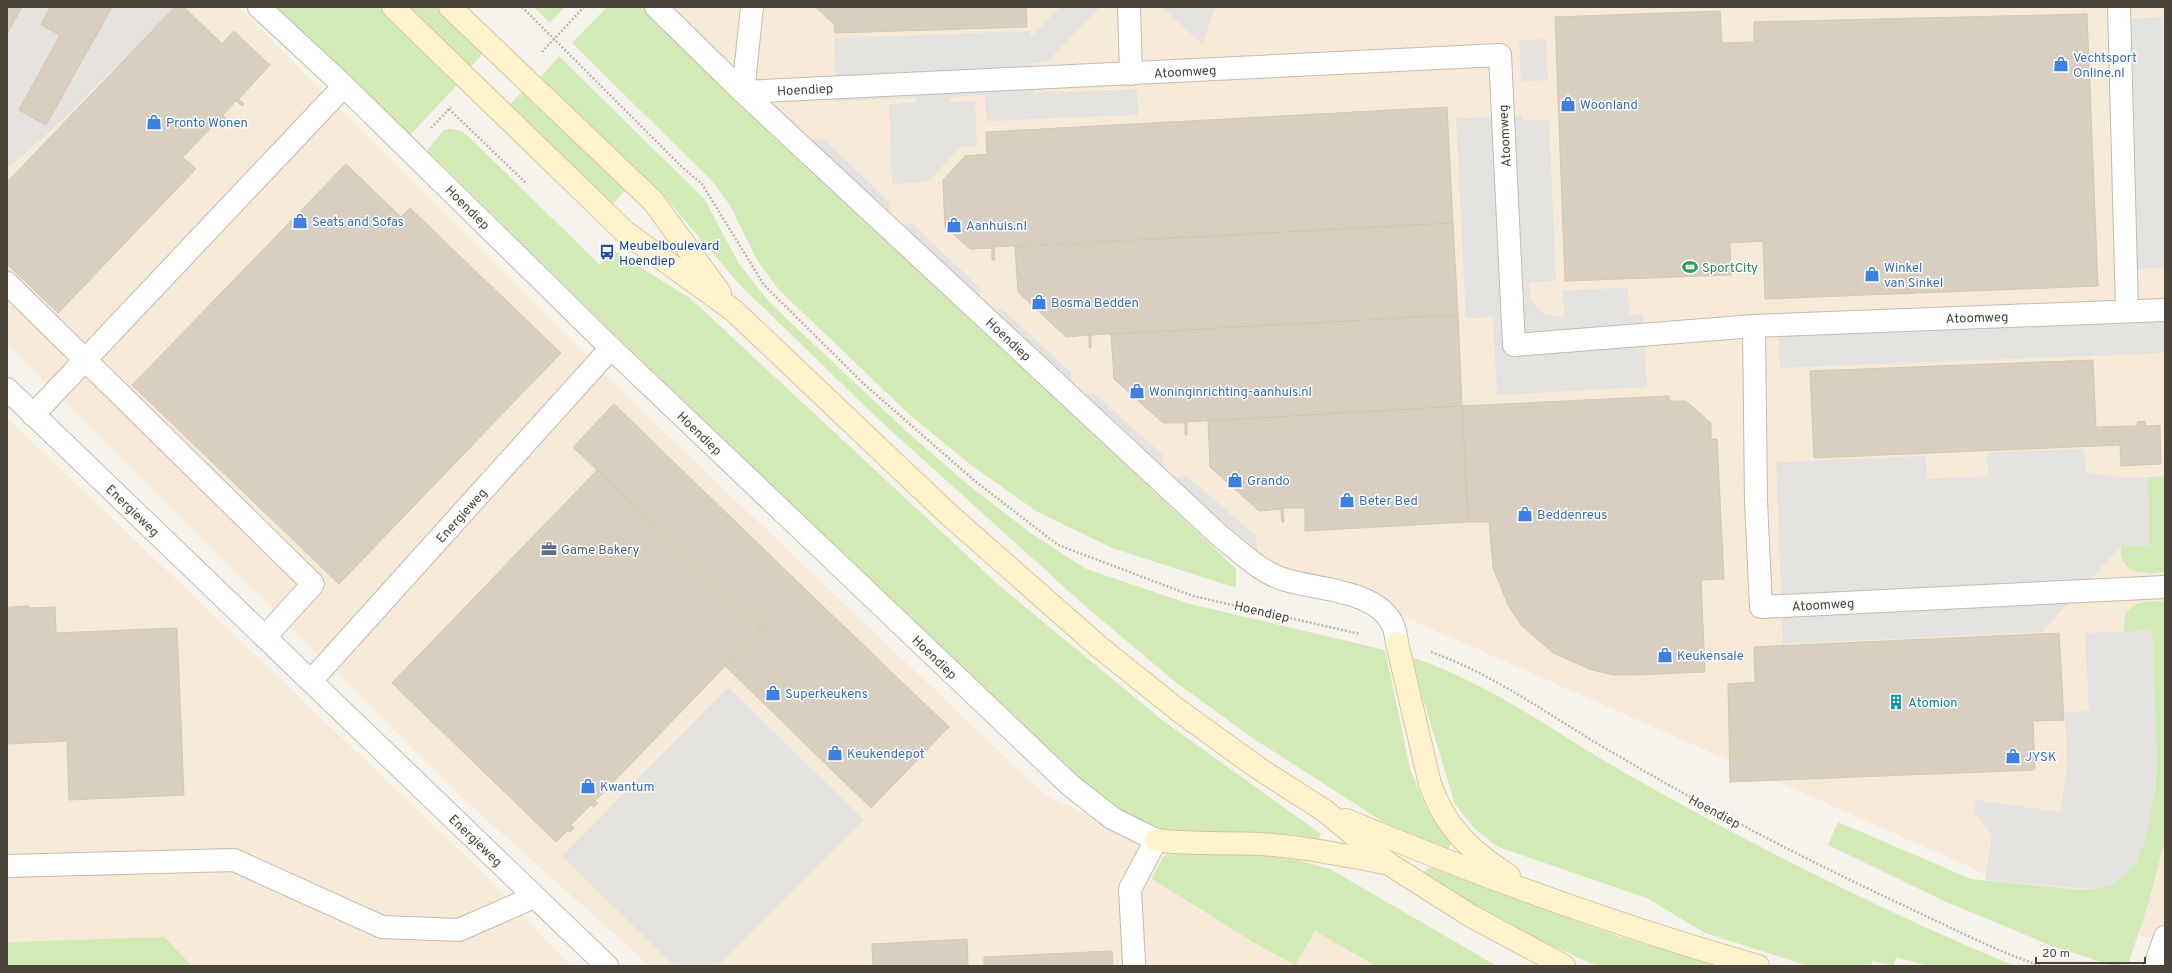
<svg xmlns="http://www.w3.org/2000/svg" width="2172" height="973" font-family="Overpass,sans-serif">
	<rect width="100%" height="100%" fill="#f6f3ec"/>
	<!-- commercial -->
	<g fill="#f7ead8">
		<path d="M 176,7 L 238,7 L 644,413 L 1045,795 L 1316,922 L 1397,966 L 650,966 L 460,796 L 7,344 L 7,169 L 55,127 Z"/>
		<path d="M 655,7 L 2165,7 L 2165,942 L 2099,924 L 1416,622 L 1261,577 Z"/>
		<path d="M 7,418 L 470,860 L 571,966 L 192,966 L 164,937 L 7,942 Z"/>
	</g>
	<!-- industrial -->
	<path fill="#e6e2dd" d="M 7,7 L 176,7 L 55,127 L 7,169 Z"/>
	<!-- green -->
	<g fill="#d2eab5">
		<path d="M 275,7 L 379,7 L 458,84 L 409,136 Z"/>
		<path d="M 407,7 L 437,7 L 484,52 L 470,68 Z"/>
		<path d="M 534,7 L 565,7 L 550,23 Z"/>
		<path d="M 607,7 L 643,7 L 1236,569 L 1236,588 L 1112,548 L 1036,511 L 971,465 L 910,415 L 779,290 L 757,260 L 730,205 L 713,182 L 572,43 Z"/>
		<path d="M 559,56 L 705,200 L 739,264 L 770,303 L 905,430 L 967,484 L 1032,534 L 1086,569 L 1190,604 L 1385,650 L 1410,769 L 1426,808 L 1453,841 L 1448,849 L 1385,823 L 1254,739 L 1174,681 L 1083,604 L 876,417 L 740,285 L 670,203 L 541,77 Z"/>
		<path d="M 524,90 L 627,189 L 612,204 L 509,105 Z"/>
		<path d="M 450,129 L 461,131 L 467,135 L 600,265 L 614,251 L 691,299 L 1001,587 L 1162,720 L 1321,834 L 1317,843 L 1172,832 L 1144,824 L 1116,811 L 1091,792 L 606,326 L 427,150 L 444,130 Z"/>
		<path d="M 2165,476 L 2165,572 C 2143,574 2120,576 2121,546 L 2149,546 L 2148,477 Z"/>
		<path d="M 2165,601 L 2165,840 L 2149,901 L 2129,962 L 2125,964 L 2112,966 L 2047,944 L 1942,900 L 1828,845 L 1838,822 L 1971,879 L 2082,890 L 2095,889 L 2110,885 L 2123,877 L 2144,845 L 2155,788 L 2157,762 L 2152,631 L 2124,632 C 2123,601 2140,602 2165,601 Z"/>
		<path d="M 1414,658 C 1494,685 1561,737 1634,778 C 1757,848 1885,912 2015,966 L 1927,966 L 1896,957 L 1894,966 L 1872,961 L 1871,966 L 1809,966 L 1705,933 L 1647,898 L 1498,847 L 1475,829 L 1455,804 L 1411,659 Z"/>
		<path d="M 1171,854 L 1263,855 L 1297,860 L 1330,869 L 1497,966 L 1376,966 L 1315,931 L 1295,965 L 1258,945 L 1152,879 L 1164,856 Z"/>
		<path d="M 1429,867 L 1614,935 L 1719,966 L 1600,966 L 1588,962 L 1508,926 L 1422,874 Z"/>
		<path d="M 164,937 L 192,966 L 7,966 L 7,942 Z"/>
	</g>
	<!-- parking -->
	<g fill="#e5e3e0">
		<path d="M 1060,7 L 1100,7 L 1047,62 L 1032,63 L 1034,93 L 1137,89 L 1138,115 L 986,121 L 985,95 L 949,97 L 950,102 L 975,101 L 977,146 L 961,146 L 928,182 L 892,184 L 889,104 L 916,103 L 917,98 L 836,101 L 834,38 L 1030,31 L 1031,37 Z"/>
		<path d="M 1162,7 L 1216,7 L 1202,44 Z"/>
		<path d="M 2163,17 L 2165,268 L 2121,270 L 2112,19 Z"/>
		<path d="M 1546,39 L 1548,80 L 1521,81 L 1519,40 Z"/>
		<path d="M 1522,116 L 1523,120 L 1549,120 L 1556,281 L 1529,282 L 1530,295 L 1533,303 L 1544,314 L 1564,317 L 1563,290 L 1628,288 L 1629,315 L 1643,314 L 1647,387 L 1497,395 L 1493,317 L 1466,318 L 1456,118 Z"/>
		<path d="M 824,139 L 890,203 L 890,218 L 809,140 Z"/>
		<path d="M 913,224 L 980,288 L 980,304 L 898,225 Z"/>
		<path d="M 1003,310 L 1071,372 L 1072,388 L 988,311 Z"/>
		<path d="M 2165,310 L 2165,353 L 1780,368 L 1778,324 Z"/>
		<path d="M 1079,394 L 1095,394 L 1163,455 L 1164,470 Z"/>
		<path d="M 2084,449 L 2086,472 L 2117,477 L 2148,477 L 2149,546 L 2121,546 L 2042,632 L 1783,644 L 1776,462 L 1926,456 L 1927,479 L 1988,476 L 1987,452 Z"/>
		<path d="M 1187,476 L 1256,536 L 1257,551 L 1172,477 Z"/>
		<path d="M 2152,631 L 2157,762 L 2150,821 L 2144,845 L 2136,863 L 2123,877 L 2110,885 L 2095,889 L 1985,880 L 1992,836 L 1974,812 L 1976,800 L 2060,812 L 2067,768 L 2065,712 L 2089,711 L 2085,633 Z"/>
		<path d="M 728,687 L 864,820 L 718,966 L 674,966 L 562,856 Z"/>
	</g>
	<!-- building -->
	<g fill="#d8cfc1" stroke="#d3c7b4">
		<path d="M 7,7 L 22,7 L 7,34 Z"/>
		<path d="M 50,7 L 112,7 L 46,125 L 19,110 L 60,35 L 41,25 Z"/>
		<path d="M 175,7 L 184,7 L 222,44 L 234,31 L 270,65 L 239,99 L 244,104 L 242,106 L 236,101 L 223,115 L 228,121 L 227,123 L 221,118 L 183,157 L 196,169 L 58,313 L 7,264 L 7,182 Z"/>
		<path d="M 815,7 L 1026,7 L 1027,27 L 835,33 L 834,24 Z"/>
		<path d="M 1720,11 L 1722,43 L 1754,42 L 1754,22 L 2087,14 L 2098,286 L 1765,299 L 1763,241 L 1730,243 L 1731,275 L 1565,281 L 1555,17 Z"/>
		<path d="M 1447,107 L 1453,223 L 994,247 L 995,260 L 992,260 L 992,248 L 970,249 L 945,227 L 943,180 L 965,156 L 987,154 L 986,132 Z"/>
		<path d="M 346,164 L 401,217 L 410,208 L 561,353 L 339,584 L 132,385 Z"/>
		<path d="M 1453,223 L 1458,315 L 1091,335 L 1091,348 L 1089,348 L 1089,335 L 1066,337 L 1018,292 L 1015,247 Z"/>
		<path d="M 1458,315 L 1462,406 L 1187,422 L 1187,435 L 1185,435 L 1185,423 L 1163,423 L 1114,379 L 1111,334 Z"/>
		<path d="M 2093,360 L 2096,427 L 2138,426 L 2137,422 L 2145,421 L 2146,426 L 2160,425 L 2161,464 L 2121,466 L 2120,445 L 1814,458 L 1810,371 Z"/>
		<path d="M 1669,396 L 1669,401 L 1686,401 L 1711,423 L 1711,439 L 1717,439 L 1724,579 L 1701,580 L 1705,672 L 1634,675 L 1613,675 L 1592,670 L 1553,653 L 1521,625 L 1509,607 L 1493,568 L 1489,522 L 1468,522 L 1462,406 Z"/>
		<path d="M 614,404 L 802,586 L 762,628 L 573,447 Z"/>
		<path d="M 1462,406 L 1468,522 L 1305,531 L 1305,508 L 1283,508 L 1284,522 L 1282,522 L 1281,509 L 1259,511 L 1210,467 L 1208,421 Z"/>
		<path d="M 597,470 L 762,628 L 595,801 L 598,803 L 594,807 L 591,805 L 571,825 L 574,828 L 570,832 L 568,830 L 556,842 L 392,683 Z"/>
		<path d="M 802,586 L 949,727 L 871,808 L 725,666 Z"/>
		<path d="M 29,606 L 29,608 L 55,607 L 56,633 L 177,628 L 184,795 L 69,800 L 67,741 L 7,744 L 7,609 L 10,607 Z"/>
		<path d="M 2059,633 L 2064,720 L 2033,721 L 2035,770 L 1730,782 L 1728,684 L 1755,682 L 1754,647 Z"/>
		<path d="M 967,939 L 968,966 L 873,966 L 872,944 Z"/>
		<path d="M 1112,951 L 1113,966 L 984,966 L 984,957 Z"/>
	</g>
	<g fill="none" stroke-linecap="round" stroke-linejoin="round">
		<defs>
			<g id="lane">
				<path d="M 752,7 L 743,92 L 1500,55 L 1514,345 L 1754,326 L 2165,310"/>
				<path d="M 1129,7 L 1131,74"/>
				<path d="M 2119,7 L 2127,310"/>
				<path d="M 7,283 L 313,584 L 265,637"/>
				<path d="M 1754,326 L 1756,501 L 1761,607 L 2165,587"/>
				<path d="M 33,415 L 344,86"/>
				<path d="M 311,681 L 611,348"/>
				<path d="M 7,866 L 234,860 L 382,927 L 459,930 L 534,897"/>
				<path d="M 1134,963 L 1130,889 L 1156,840"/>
			</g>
			<g id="street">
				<path d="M 259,7 L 344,86 L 611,348 L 1070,785 L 1112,818 L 1156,840"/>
				<path d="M 656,7 L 743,92 L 1220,536 C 1238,550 1256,568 1277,577 C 1312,591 1375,587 1393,625 C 1395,630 1396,637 1397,643"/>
				<path d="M 7,389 L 607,966"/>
				<path d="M 2155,966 L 2165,937"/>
			</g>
			<g id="secondary">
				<path d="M 393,7 L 625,232 L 733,310 L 946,512 L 1098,646 L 1178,710 L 1258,768 L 1325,811 L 1389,864 L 1471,916 L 1564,966"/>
				<path d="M 450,7 L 653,201 L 720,293"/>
				<path d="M 1397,643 L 1430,784 C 1446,829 1470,850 1509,876"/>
				<path d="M 1346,820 C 1480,876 1618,926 1758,966"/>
				<path d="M 1156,840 C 1191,845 1226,842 1261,844 C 1303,847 1344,855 1385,863"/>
			</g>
		</defs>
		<!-- lane casing -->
		<use href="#lane" stroke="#c2bbae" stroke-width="24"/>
		<!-- street casing -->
		<use href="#street" stroke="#c2bbae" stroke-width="24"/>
		<!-- secondary casing -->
		<use href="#secondary" stroke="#d6c79b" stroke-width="24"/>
		<!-- path -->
		<g stroke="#c4b79f" stroke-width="2.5" stroke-dasharray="2 2" stroke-linecap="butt">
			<path d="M 522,7 L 683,168 L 702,184 L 764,285 L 865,385 L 975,481 L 1058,545 L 1193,596 L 1360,634"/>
			<path d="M 542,52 L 584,7"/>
			<path d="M 449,109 L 527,184"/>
			<path d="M 431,128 L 451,107"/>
			<path d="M 1431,652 C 1498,676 1554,719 1615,754 C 1710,810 1808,861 1909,908 C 1952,928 1996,951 2041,966"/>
		</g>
		<!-- lane -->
		<use href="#lane" stroke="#fff" stroke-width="22"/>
		<!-- street -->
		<use href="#street" stroke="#fff" stroke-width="22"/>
		<!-- secondary -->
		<use href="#secondary" stroke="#fff3cd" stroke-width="22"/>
	</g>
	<!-- icons -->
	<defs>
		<symbol id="shop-bare" viewBox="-9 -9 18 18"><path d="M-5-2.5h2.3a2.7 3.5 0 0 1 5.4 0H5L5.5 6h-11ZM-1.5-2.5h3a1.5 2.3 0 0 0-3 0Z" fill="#3f7fe0" stroke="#fff" stroke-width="2.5" paint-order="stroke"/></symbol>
		<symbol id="bus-bare" viewBox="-9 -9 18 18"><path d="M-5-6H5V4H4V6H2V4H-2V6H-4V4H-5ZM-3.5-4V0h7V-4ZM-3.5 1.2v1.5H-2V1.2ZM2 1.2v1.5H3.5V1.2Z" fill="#1a4fb4" stroke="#fff" stroke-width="2.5" paint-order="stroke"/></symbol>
		<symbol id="stadium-bare" viewBox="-9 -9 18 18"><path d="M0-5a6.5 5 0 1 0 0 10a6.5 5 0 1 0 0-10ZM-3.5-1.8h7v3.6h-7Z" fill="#2e9e5b" stroke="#fff" stroke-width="2.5" paint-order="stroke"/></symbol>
		<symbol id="office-bare" viewBox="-9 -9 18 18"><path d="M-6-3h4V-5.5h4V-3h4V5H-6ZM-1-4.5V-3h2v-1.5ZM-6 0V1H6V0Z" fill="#5c6f8a" stroke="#fff" stroke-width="2.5" paint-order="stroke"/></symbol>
		<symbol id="building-bare" viewBox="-9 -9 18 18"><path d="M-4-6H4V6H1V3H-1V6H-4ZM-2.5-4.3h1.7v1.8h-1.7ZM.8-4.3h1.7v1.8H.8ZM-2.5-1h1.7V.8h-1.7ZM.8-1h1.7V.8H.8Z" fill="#0f9aa8" stroke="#fff" stroke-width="2.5" paint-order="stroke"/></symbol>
	</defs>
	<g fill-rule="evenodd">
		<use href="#shop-bare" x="2050" y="53" width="22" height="22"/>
		<use href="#shop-bare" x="1557" y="93" width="22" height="22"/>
		<use href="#shop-bare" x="143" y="111" width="22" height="22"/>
		<use href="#shop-bare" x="289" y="210" width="22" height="22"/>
		<use href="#shop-bare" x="943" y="214" width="22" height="22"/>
		<use href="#bus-bare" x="596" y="241" width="22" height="22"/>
		<use href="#stadium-bare" x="1679" y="256" width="22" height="22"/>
		<use href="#shop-bare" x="1861" y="263" width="22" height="22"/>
		<use href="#shop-bare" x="1028" y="291" width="22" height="22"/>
		<use href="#shop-bare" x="1126" y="380" width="22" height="22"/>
		<use href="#shop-bare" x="1224" y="469" width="22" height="22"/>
		<use href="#shop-bare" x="1336" y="489" width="22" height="22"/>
		<use href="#shop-bare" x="1514" y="503" width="22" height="22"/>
		<use href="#office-bare" x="538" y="538" width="22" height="22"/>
		<use href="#shop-bare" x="1654" y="644" width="22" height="22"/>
		<use href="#shop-bare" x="762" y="682" width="22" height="22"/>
		<use href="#building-bare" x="1885" y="691" width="22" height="22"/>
		<use href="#shop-bare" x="824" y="742" width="22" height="22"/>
		<use href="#shop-bare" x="2002" y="745" width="22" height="22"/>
		<use href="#shop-bare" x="577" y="775" width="22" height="22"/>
	</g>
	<g text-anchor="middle" stroke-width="3" stroke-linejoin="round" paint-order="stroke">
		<!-- shop labels -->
		<g font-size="13" fill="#366cbe" stroke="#fff" text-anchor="start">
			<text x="2073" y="62">Vechtsport<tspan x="2073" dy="15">Online.nl</tspan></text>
			<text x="1580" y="109">Woonland</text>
			<text x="166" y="127">Pronto Wonen</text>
			<text x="312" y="226">Seats and Sofas</text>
			<text x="966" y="230">Aanhuis.nl</text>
			<text x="1884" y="272">Winkel<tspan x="1884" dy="15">van Sinkel</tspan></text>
			<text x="1051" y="307">Bosma Bedden</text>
			<text x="1149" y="396">Woninginrichting-aanhuis.nl</text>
			<text x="1247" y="485">Grando</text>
			<text x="1359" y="505">Beter Bed</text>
			<text x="1537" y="519">Beddenreus</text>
			<text x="1677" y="660">Keukensale</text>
			<text x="785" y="698">Superkeukens</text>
			<text x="847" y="758">Keukendepot</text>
			<text x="2025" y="761">JYSK</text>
			<text x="600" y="791">Kwantum</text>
		</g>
		<!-- street labels -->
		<g font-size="13" fill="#4b4439" stroke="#fff">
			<text transform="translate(1185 71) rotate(-3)" y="5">Atoomweg</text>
			<text transform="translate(805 89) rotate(-3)" y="5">Hoendiep</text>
			<text transform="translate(1504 136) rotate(-93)" y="5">Atoomweg</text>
			<text transform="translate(468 207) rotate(45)" y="5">Hoendiep</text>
			<text transform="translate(1977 317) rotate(-2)" y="5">Atoomweg</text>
			<text transform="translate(1009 339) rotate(43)" y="5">Hoendiep</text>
			<text transform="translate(700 433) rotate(44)" y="5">Hoendiep</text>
			<text transform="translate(133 510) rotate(44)" y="5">Energieweg</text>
			<text transform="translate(461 515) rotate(-48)" y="5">Energieweg</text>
			<text transform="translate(1823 604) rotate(-3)" y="5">Atoomweg</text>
			<text transform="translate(1262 611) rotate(13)" y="5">Hoendiep</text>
			<text transform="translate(935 657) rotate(44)" y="5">Hoendiep</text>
			<text transform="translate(1715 811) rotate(28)" y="5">Hoendiep</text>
			<text transform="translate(476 840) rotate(44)" y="5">Energieweg</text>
		</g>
		<!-- transit labels -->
		<g font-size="13" fill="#164399" stroke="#fff" text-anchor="start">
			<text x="619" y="250">Meubelboulevard<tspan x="619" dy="15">Hoendiep</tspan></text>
		</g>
		<!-- leisure labels -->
		<g font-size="13" fill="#27864d" stroke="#fff" text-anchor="start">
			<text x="1702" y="272">SportCity</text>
		</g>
		<!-- service labels -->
		<g font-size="13" fill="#4e5e75" stroke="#fff" text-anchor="start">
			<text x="561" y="554">Game Bakery</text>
		</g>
		<!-- culture labels -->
		<g font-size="13" fill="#0d838f" stroke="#fff" text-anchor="start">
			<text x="1908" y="707">Atomion</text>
		</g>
	</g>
	<!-- border -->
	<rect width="2172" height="973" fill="none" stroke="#4b4439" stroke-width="16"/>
	<!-- scale -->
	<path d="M2036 957v6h109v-6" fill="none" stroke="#4b4439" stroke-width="2"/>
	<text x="2042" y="957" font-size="12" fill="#4b4439" stroke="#ffffff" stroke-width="3" paint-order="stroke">20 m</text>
</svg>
